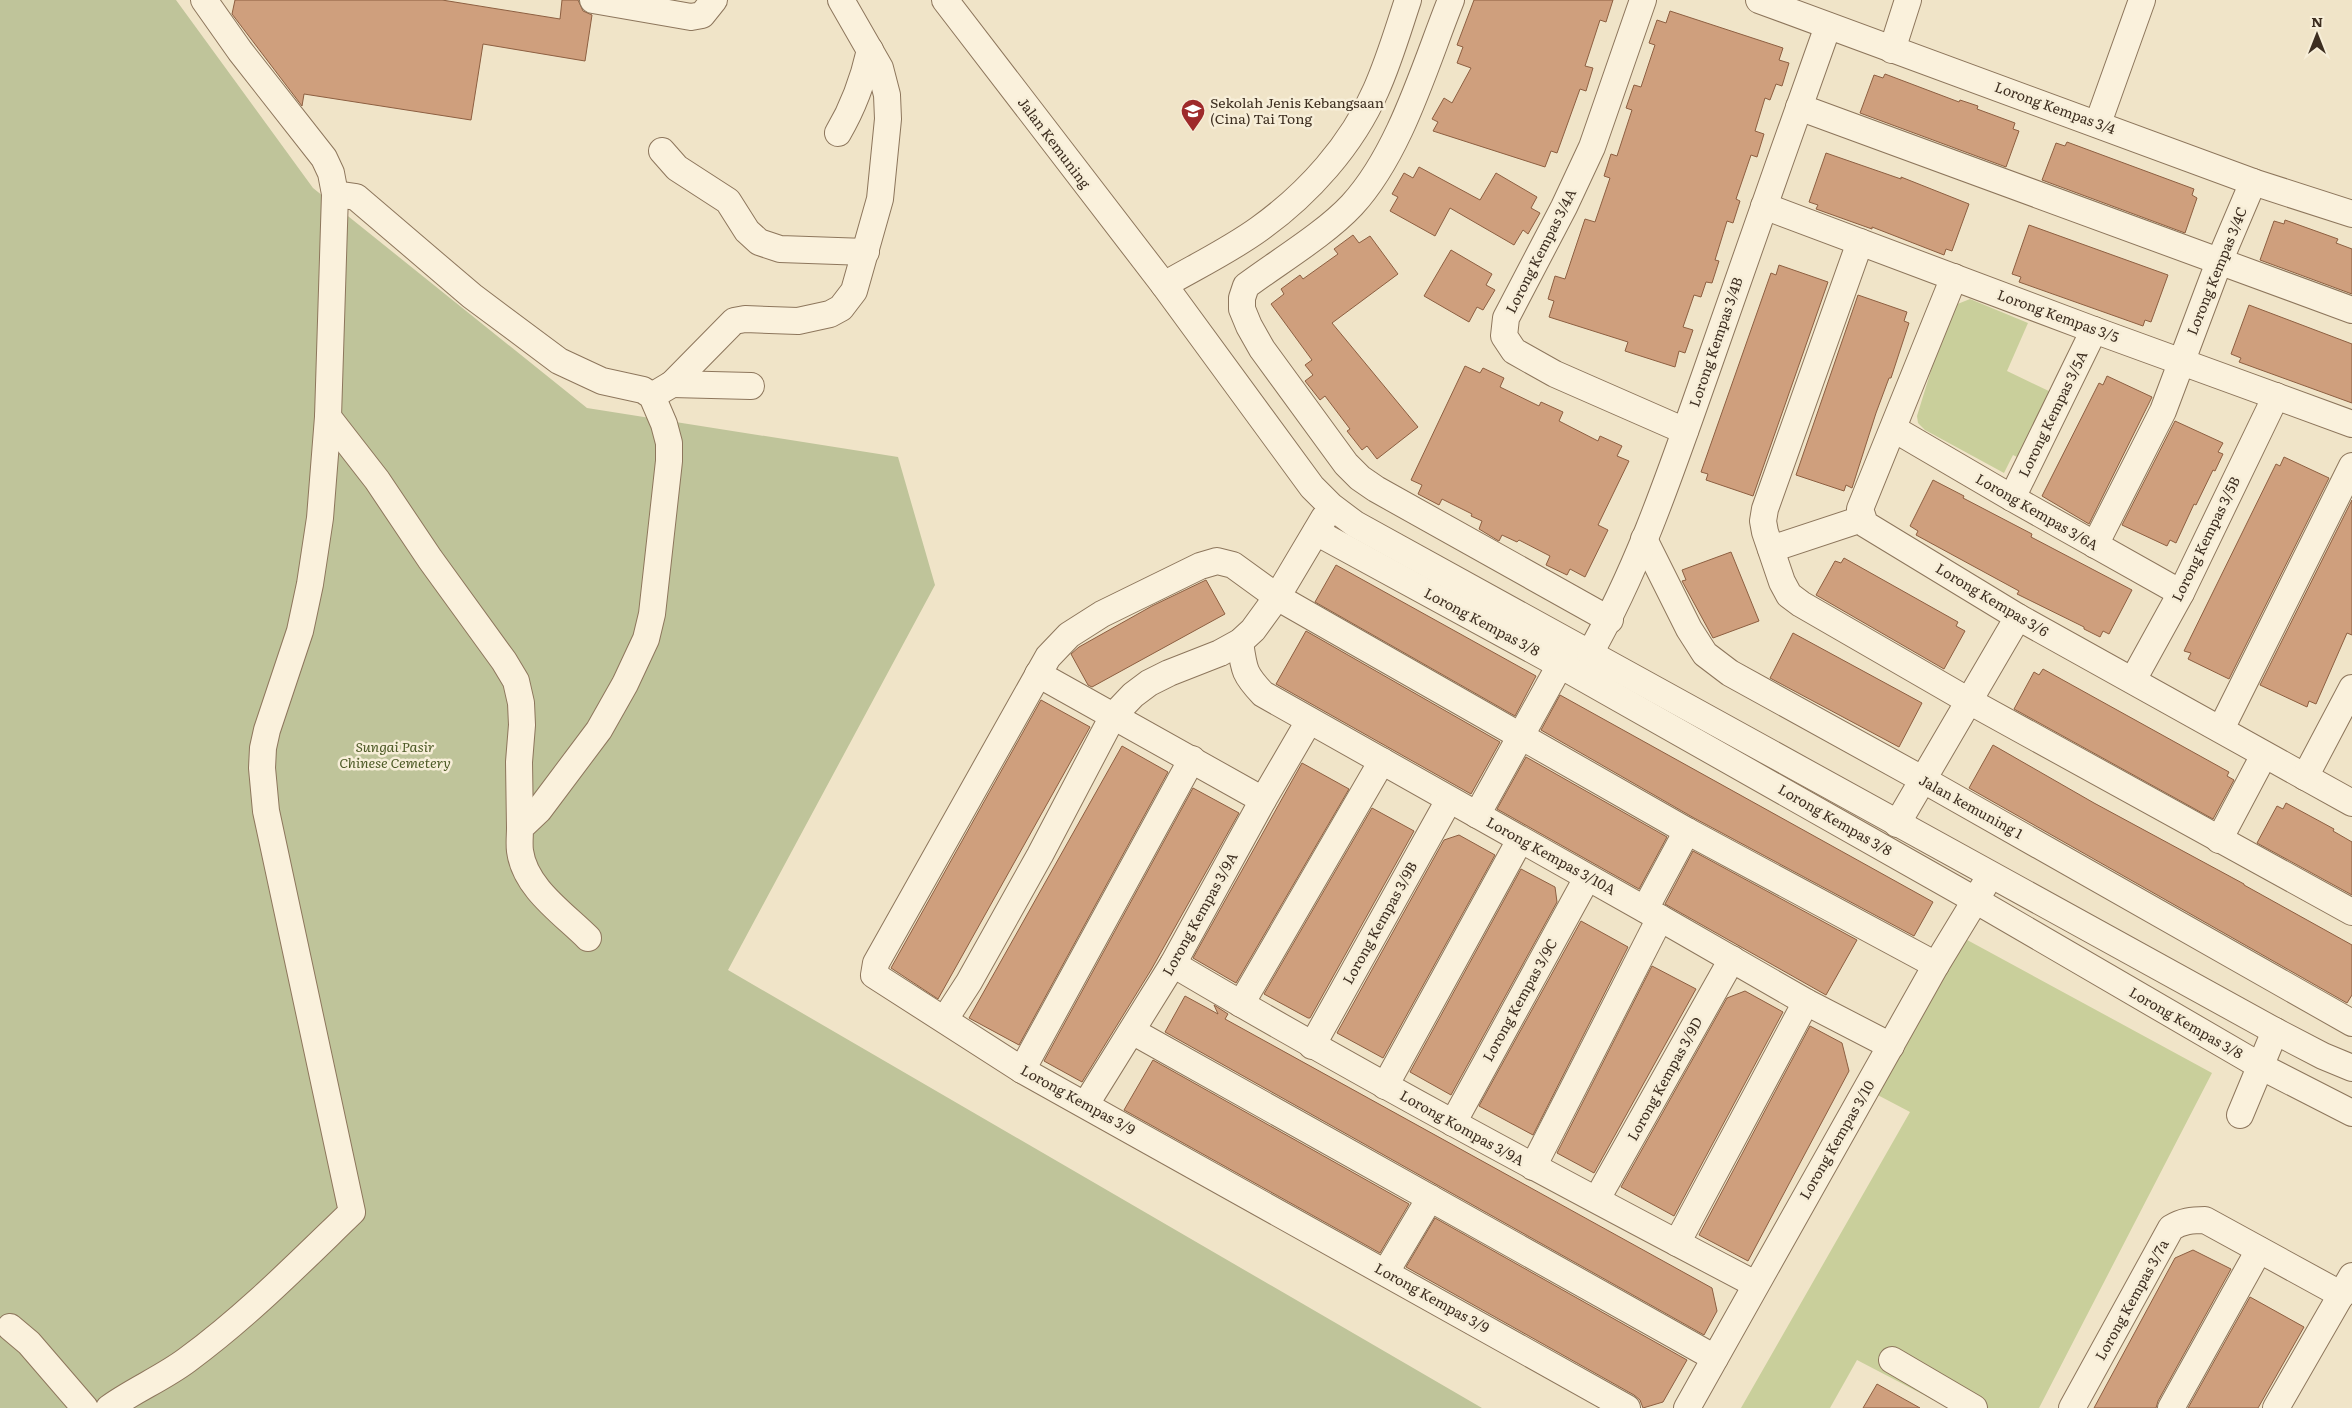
<svg xmlns="http://www.w3.org/2000/svg" width="2352" height="1408" font-family="Literata,serif">
	<rect width="100%" height="100%" fill="#f0e4c8"/>
	<!-- green -->
	<g fill="#c9cf9b">
		<path d="M 1970,299 L 2028,323 L 2007,371 L 2053,393 L 2023,460 L 2013,455 L 2004,473 L 1925,430 L 1918,423 L 1917,416 L 1949,312 L 1955,305 Z"/>
		<path d="M 1958,935 L 2212,1073 L 2039,1408 L 1949,1408 L 1857,1360 L 1830,1408 L 1741,1408 L 1910,1112 L 1870,1091 Z"/>
	</g>
	<!-- cemetery -->
	<path fill="#bfc49a" d="M 0,0 L 176,0 L 313,188 L 587,408 L 898,457 L 935,585 L 728,970 L 1482,1408 L 0,1408 Z"/>
	<!-- building -->
	<g fill="#cf9f7d" stroke="#8d5f41">
		<path d="M 235,0 L 442,0 L 560,19 L 562,0 L 578,0 L 583,11 L 592,15 L 585,61 L 483,44 L 471,120 L 304,94 L 302,106 L 232,14 Z"/>
		<path d="M 1474,0 L 1613,0 L 1606,22 L 1600,20 L 1585,66 L 1593,68 L 1586,91 L 1580,89 L 1557,153 L 1551,151 L 1545,167 L 1433,131 L 1438,122 L 1432,119 L 1444,98 L 1452,103 L 1471,68 L 1457,63 L 1463,47 L 1457,45 Z"/>
		<path d="M 1670,11 L 1783,48 L 1779,60 L 1789,63 L 1782,86 L 1776,84 L 1770,100 L 1765,98 L 1755,131 L 1764,134 L 1757,157 L 1751,155 L 1736,199 L 1740,201 L 1733,223 L 1727,221 L 1715,260 L 1719,261 L 1712,283 L 1706,282 L 1701,297 L 1694,295 L 1683,327 L 1693,330 L 1685,353 L 1679,351 L 1675,367 L 1625,351 L 1628,342 L 1549,317 L 1554,301 L 1548,299 L 1555,276 L 1565,279 L 1585,219 L 1595,222 L 1610,178 L 1604,176 L 1611,154 L 1617,156 L 1632,110 L 1626,108 L 1634,85 L 1641,87 L 1655,45 L 1649,43 L 1657,20 L 1666,23 Z"/>
		<path d="M 1885,74 L 1959,102 L 1960,100 L 1978,106 L 1977,109 L 2015,123 L 2013,129 L 2019,131 L 2006,167 L 1860,113 L 1874,75 L 1883,78 Z"/>
		<path d="M 2067,142 L 2194,189 L 2192,195 L 2197,198 L 2185,233 L 2042,180 L 2056,143 L 2065,146 Z"/>
		<path d="M 1826,153 L 1901,179 L 1901,177 L 1969,204 L 1952,251 L 1946,249 L 1944,255 L 1872,227 L 1872,229 L 1816,209 L 1818,205 L 1809,202 Z"/>
		<path d="M 1419,167 L 1480,200 L 1496,173 L 1537,197 L 1531,208 L 1540,213 L 1528,234 L 1523,230 L 1514,245 L 1450,208 L 1435,236 L 1390,211 L 1398,197 L 1392,194 L 1404,173 L 1413,178 Z"/>
		<path d="M 2285,220 L 2338,239 L 2336,243 L 2352,249 L 2352,294 L 2260,260 L 2274,221 L 2284,224 Z"/>
		<path d="M 2029,225 L 2168,275 L 2151,322 L 2145,320 L 2143,326 L 2019,282 L 2021,277 L 2012,274 Z"/>
		<path d="M 1353,235 L 1359,243 L 1370,236 L 1398,274 L 1332,323 L 1418,427 L 1377,459 L 1367,446 L 1362,450 L 1347,431 L 1350,429 L 1325,396 L 1320,400 L 1305,381 L 1313,375 L 1305,365 L 1312,360 L 1271,304 L 1284,294 L 1281,289 L 1300,275 L 1303,279 L 1338,254 L 1334,249 Z"/>
		<path d="M 1451,250 L 1492,274 L 1486,285 L 1495,290 L 1483,310 L 1477,307 L 1469,322 L 1424,296 Z"/>
		<path d="M 1779,265 L 1828,282 L 1753,496 L 1706,480 L 1708,474 L 1701,472 L 1771,273 L 1776,275 Z"/>
		<path d="M 1858,295 L 1907,312 L 1904,321 L 1909,323 L 1891,378 L 1889,378 L 1876,413 L 1852,488 L 1846,485 L 1844,491 L 1796,475 Z"/>
		<path d="M 2249,305 L 2352,344 L 2352,403 L 2239,362 L 2241,358 L 2231,354 Z"/>
		<path d="M 1465,366 L 1480,373 L 1483,368 L 1504,378 L 1500,387 L 1539,406 L 1541,402 L 1563,412 L 1559,421 L 1598,441 L 1600,436 L 1622,446 L 1617,456 L 1629,461 L 1598,525 L 1608,530 L 1585,577 L 1570,569 L 1567,575 L 1546,565 L 1550,556 L 1519,540 L 1517,542 L 1502,535 L 1499,541 L 1497,540 L 1479,529 L 1482,521 L 1471,516 L 1472,514 L 1442,499 L 1439,505 L 1418,494 L 1422,485 L 1411,480 Z"/>
		<path d="M 2107,376 L 2152,397 L 2089,524 L 2042,496 L 2099,383 L 2103,385 Z"/>
		<path d="M 2175,421 L 2223,443 L 2218,452 L 2223,454 L 2215,471 L 2213,470 L 2196,505 L 2194,504 L 2176,543 L 2170,540 L 2167,546 L 2122,525 Z"/>
		<path d="M 2284,457 L 2329,478 L 2229,679 L 2188,659 L 2191,653 L 2184,651 L 2276,464 L 2280,466 Z"/>
		<path d="M 1933,480 L 1964,496 L 1963,498 L 2032,534 L 2031,537 L 2132,590 L 2109,634 L 2103,631 L 2100,637 L 2084,629 L 2084,627 L 2017,594 L 2019,591 L 1916,535 L 1918,531 L 1910,526 Z"/>
		<path d="M 2352,500 L 2352,635 L 2347,633 L 2316,704 L 2309,701 L 2307,707 L 2260,685 Z"/>
		<path d="M 1731,552 L 1759,621 L 1713,638 L 1682,581 L 1686,580 L 1682,570 Z"/>
		<path d="M 1844,558 L 1958,622 L 1956,626 L 1965,631 L 1944,669 L 1816,595 L 1835,561 L 1841,563 Z"/>
		<path d="M 1336,565 L 1536,676 L 1515,716 L 1315,602 Z"/>
		<path d="M 1206,580 L 1225,614 L 1092,687 L 1088,685 L 1071,654 L 1079,647 L 1152,606 Z"/>
		<path d="M 1306,631 L 1500,742 L 1471,794 L 1276,684 Z"/>
		<path d="M 1793,633 L 1922,703 L 1899,747 L 1770,678 Z"/>
		<path d="M 2043,669 L 2229,772 L 2227,776 L 2234,780 L 2213,819 L 2014,709 L 2034,672 L 2039,675 Z"/>
		<path d="M 1560,695 L 1933,902 L 1914,936 L 1694,818 L 1541,730 Z"/>
		<path d="M 1041,700 L 1090,727 L 938,999 L 891,968 Z"/>
		<path d="M 1993,745 L 2094,803 L 2244,884 L 2244,885 L 2352,945 L 2352,995 L 2347,1003 L 1969,788 Z"/>
		<path d="M 1122,746 L 1168,772 L 1019,1045 L 969,1018 Z"/>
		<path d="M 1526,757 L 1667,837 L 1639,889 L 1497,809 Z"/>
		<path d="M 1302,763 L 1349,789 L 1236,983 L 1193,958 Z"/>
		<path d="M 1193,788 L 1239,813 L 1151,970 L 1082,1082 L 1044,1061 Z"/>
		<path d="M 2286,803 L 2334,829 L 2333,831 L 2352,842 L 2352,895 L 2257,843 L 2277,806 L 2283,809 Z"/>
		<path d="M 1372,808 L 1414,831 L 1310,1018 L 1308,1018 L 1264,994 Z"/>
		<path d="M 1459,835 L 1495,855 L 1383,1058 L 1337,1033 L 1444,840 Z"/>
		<path d="M 1693,851 L 1857,940 L 1826,995 L 1665,904 Z"/>
		<path d="M 1521,869 L 1555,887 L 1557,902 L 1451,1095 L 1410,1072 Z"/>
		<path d="M 1581,921 L 1628,947 L 1533,1135 L 1479,1106 Z"/>
		<path d="M 1652,966 L 1696,989 L 1594,1173 L 1557,1153 Z"/>
		<path d="M 1745,991 L 1783,1012 L 1674,1216 L 1621,1187 L 1727,998 Z"/>
		<path d="M 1185,996 L 1218,1014 L 1214,1005 L 1228,1014 L 1225,1019 L 1712,1288 L 1717,1311 L 1704,1335 L 1165,1032 Z"/>
		<path d="M 1810,1026 L 1842,1043 L 1849,1071 L 1748,1261 L 1699,1235 Z"/>
		<path d="M 1153,1060 L 1409,1204 L 1380,1253 L 1124,1110 Z"/>
		<path d="M 1435,1218 L 1687,1360 L 1663,1402 L 1643,1408 L 1640,1400 L 1634,1395 L 1406,1267 Z"/>
		<path d="M 2193,1250 L 2231,1269 L 2158,1401 L 2156,1408 L 2094,1408 L 2175,1258 Z"/>
		<path d="M 2250,1297 L 2304,1327 L 2258,1408 L 2188,1408 Z"/>
		<path d="M 1877,1384 L 1920,1408 L 1863,1408 Z"/>
	</g>
	<g fill="none" stroke-linecap="round" stroke-linejoin="round">
		<defs>
			<g id="minor">
				<path d="M 593,0 L 691,17 L 702,15 L 714,0"/>
				<path d="M 945,0 L 1164,285 L 1312,487 L 1331,506 L 1355,524 L 2275,1031 L 2323,1056 L 2352,1068"/>
				<path d="M 1451,0 C 1425,65 1400,153 1352,205 C 1325,234 1278,262 1246,286 L 1242,298 L 1242,309 L 1249,326 L 1262,349 L 1346,464 L 1360,478 L 1376,489 L 1610,620"/>
				<path d="M 1643,0 L 1592,147 L 1564,207 L 1506,318 L 1504,336 L 1514,351 L 1555,374 L 1685,431"/>
				<path d="M 1759,0 L 2253,182 L 2352,214"/>
				<path d="M 1892,50 L 1908,0"/>
				<path d="M 1799,107 L 2352,310"/>
				<path d="M 2098,123 L 2142,0"/>
				<path d="M 838,133 C 854,106 863,81 870,50"/>
				<path d="M 662,151 L 677,168 L 728,201 L 747,231 L 759,242 L 780,249 L 866,252"/>
				<path d="M 335,194 L 356,197 L 472,296 L 559,361 L 602,381 L 643,390 L 652,396 L 664,424 L 669,443 L 669,461 L 652,614 L 646,639 L 625,684 L 599,730 L 539,810 L 520,828 C 520,835 519,844 520,851 C 525,888 563,913 588,938"/>
				<path d="M 1764,206 L 2094,330 L 2352,424"/>
				<path d="M 1860,242 L 1765,509 L 1763,521 L 1765,532 L 1782,582 L 1789,595 L 1801,604 L 1969,701 L 2352,912"/>
				<path d="M 1954,277 L 1860,509 L 1865,524 L 2018,617 L 2352,803"/>
				<path d="M 1164,285 C 1195,267 1230,250 1259,229 C 1308,194 1352,145 1376,90 C 1389,61 1398,30 1408,0"/>
				<path d="M 672,384 L 751,386"/>
				<path d="M 652,396 L 672,384 L 734,321 L 745,319 L 798,321 L 830,314 L 841,308 L 854,291 L 880,199 L 888,119 L 887,95 L 880,68 L 841,0"/>
				<path d="M 328,417 L 377,480 L 430,559 L 504,661 L 516,681 L 521,703 L 522,725 L 519,762 L 520,828"/>
				<path d="M 1894,429 L 2012,498 L 2181,593"/>
				<path d="M 2012,498 L 2094,330"/>
				<path d="M 1316,532 L 1560,665 L 1975,900 L 2262,1067 L 2352,1113"/>
				<path d="M 1644,539 L 1689,629 L 1705,654 L 1730,673 L 1922,779 L 2352,1023"/>
				<path d="M 2095,545 L 2163,411 L 2219,262 L 2253,182"/>
				<path d="M 1771,549 L 1862,519"/>
				<path d="M 1240,642 C 1244,670 1244,674 1263,694 L 1660,918 L 1806,1002 L 1891,1046"/>
				<path d="M 1590,653 C 1639,567 1671,471 1704,378 C 1745,261 1786,143 1828,26"/>
				<path d="M 1038,674 L 1263,800"/>
				<path d="M 2133,680 L 2181,593 L 2276,396"/>
				<path d="M 2221,729 L 2352,466"/>
				<path d="M 2305,777 L 2352,688"/>
				<path d="M 1477,815 L 1560,665"/>
				<path d="M 1897,824 L 2018,617"/>
				<path d="M 2219,840 L 2264,755"/>
				<path d="M 1645,909 L 1687,831"/>
				<path d="M 1173,964 C 1364,1077 1559,1181 1755,1284"/>
				<path d="M 1241,1004 L 1382,761"/>
				<path d="M 945,1019 L 969,982 L 1040,855 L 1113,716 L 1133,695 L 1149,683 L 1169,673 L 1220,653 L 1240,642 L 1253,630 L 1277,597 L 1324,518"/>
				<path d="M 1132,1031 L 1715,1358"/>
				<path d="M 1312,1046 L 1449,800"/>
				<path d="M 1022,1070 L 1192,759"/>
				<path d="M 1385,1086 L 1520,840"/>
				<path d="M 1086,1104 L 1173,964 L 1263,800 L 1309,721"/>
				<path d="M 2240,1115 L 2275,1031"/>
				<path d="M 1453,1123 L 1587,878"/>
				<path d="M 1533,1167 L 1660,918"/>
				<path d="M 1597,1199 L 1732,959"/>
				<path d="M 1677,1243 L 1806,1002"/>
				<path d="M 1386,1272 L 1430,1198"/>
				<path d="M 10,1327 L 29,1343 L 85,1408"/>
				<path d="M 1892,1360 L 1974,1408"/>
				<path d="M 109,1408 C 134,1390 163,1378 187,1360 C 247,1316 299,1263 352,1212 L 266,811 L 262,768 L 263,748 L 267,730 L 300,631 L 310,584 L 320,518 L 328,417 L 335,194 L 331,173 L 324,158 L 240,51 L 204,0"/>
				<path d="M 1627,1408 L 1022,1070 L 874,975 L 876,963 L 1048,657 L 1069,635 L 1102,614 L 1200,566 L 1217,561 L 1233,565 L 1277,597 L 1687,831 L 1936,965"/>
				<path d="M 1687,1408 L 1936,965 L 1984,886"/>
				<path d="M 2072,1408 L 2171,1228 C 2182,1221 2192,1220 2205,1220 L 2342,1295"/>
				<path d="M 2171,1408 L 2259,1250"/>
				<path d="M 2276,1408 L 2352,1276"/>
			</g>
		</defs>
		<!-- minor casing -->
		<use href="#minor" stroke="#8d765c" stroke-width="28"/>
		<!-- minor -->
		<use href="#minor" stroke="#faf1dc" stroke-width="26"/>
	</g>
	<!-- icons -->
	<defs>
		<symbol id="school-pin" viewBox="-11 -11 22 30"><path d="M0 17L-7.5 6A9.5 9.5 0 1 1 7.5 6Z" fill="#9e2a2b" stroke="#f7eed8"/><path d="M0-5L7-2L0 1L-7-2ZM-4 1L0 2.5L4 1V4Q0 6-4 4Z" fill="#fff"/></symbol>
	</defs>
	<g fill-rule="evenodd">
		<use href="#school-pin" x="1179" y="97" width="28" height="38"/>
	</g>
	<g text-anchor="middle" stroke-width="5" stroke-linejoin="round" paint-order="stroke">
		<!-- poi labels -->
		<g font-size="14" fill="#3d2e20" stroke="#f7eed8" text-anchor="start">
			<text x="1210" y="108">Sekolah Jenis Kebangsaan<tspan x="1210" dy="16">(Cina) Tai Tong</tspan></text>
		</g>
		<!-- street labels -->
		<g font-size="14" fill="#3d2e20" stroke="#f7eed8">
			<text transform="translate(2055 108) rotate(20)" y="5">Lorong Kempas 3/4</text>
			<text transform="translate(1054 143) rotate(53)" y="5">Jalan Kemuning</text>
			<text transform="translate(1541 251) rotate(-63)" y="5">Lorong Kempas 3/4A</text>
			<text transform="translate(2217 271) rotate(-68)" y="5">Lorong Kempas 3/4C</text>
			<text transform="translate(2058 316) rotate(20)" y="5">Lorong Kempas 3/5</text>
			<text transform="translate(1716 342) rotate(-71)" y="5">Lorong Kempas 3/4B</text>
			<text transform="translate(2053 414) rotate(-64)" y="5">Lorong Kempas 3/5A</text>
			<text transform="translate(2037 512) rotate(30)" y="5">Lorong Kempas 3/6A</text>
			<text transform="translate(2206 539) rotate(-64)" y="5">Lorong Kempas 3/5B</text>
			<text transform="translate(1992 600) rotate(31)" y="5">Lorong Kempas 3/6</text>
			<text transform="translate(1482 622) rotate(28)" y="5">Lorong Kempas 3/8</text>
			<text transform="translate(1971 807) rotate(29)" y="5">Jalan kemuning 1</text>
			<text transform="translate(1835 820) rotate(30)" y="5">Lorong Kempas 3/8</text>
			<text transform="translate(1551 856) rotate(29)" y="5">Lorong Kempas 3/10A</text>
			<text transform="translate(1200 914) rotate(-61)" y="5">Lorong Kempas 3/9A</text>
			<text transform="translate(1380 923) rotate(-61)" y="5">Lorong Kempas 3/9B</text>
			<text transform="translate(1520 1000) rotate(-61)" y="5">Lorong Kempas 3/9C</text>
			<text transform="translate(2186 1023) rotate(30)" y="5">Lorong Kempas 3/8</text>
			<text transform="translate(1665 1079) rotate(-61)" y="5">Lorong Kempas 3/9D</text>
			<text transform="translate(1078 1100) rotate(29)" y="5">Lorong Kempas 3/9</text>
			<text transform="translate(1462 1128) rotate(29)" y="5">Lorong Kompas 3/9A</text>
			<text transform="translate(1837 1140) rotate(-60)" y="5">Lorong Kempas 3/10</text>
			<text transform="translate(1432 1298) rotate(29)" y="5">Lorong Kempas 3/9</text>
			<text transform="translate(2132 1300) rotate(-61)" y="5">Lorong Kempas 3/7a</text>
		</g>
		<!-- park labels -->
		<g font-size="14" font-style="italic" fill="#4d5a26" stroke="#f7eed8">
			<text x="395" y="752">Sungai Pasir<tspan x="395" dy="16">Chinese Cemetery</tspan></text>
		</g>
	</g>
	<!-- north arrow -->
	<g transform="translate(2317 35)" stroke="#f7eed8" stroke-width="4" paint-order="stroke">
	<path d="M0-4L9 19L0 12L-9 19Z" fill="#3d2e20"/>
	<text y="-8" font-size="14" font-weight="bold" text-anchor="middle" fill="#3d2e20">N</text>
	</g>
</svg>
